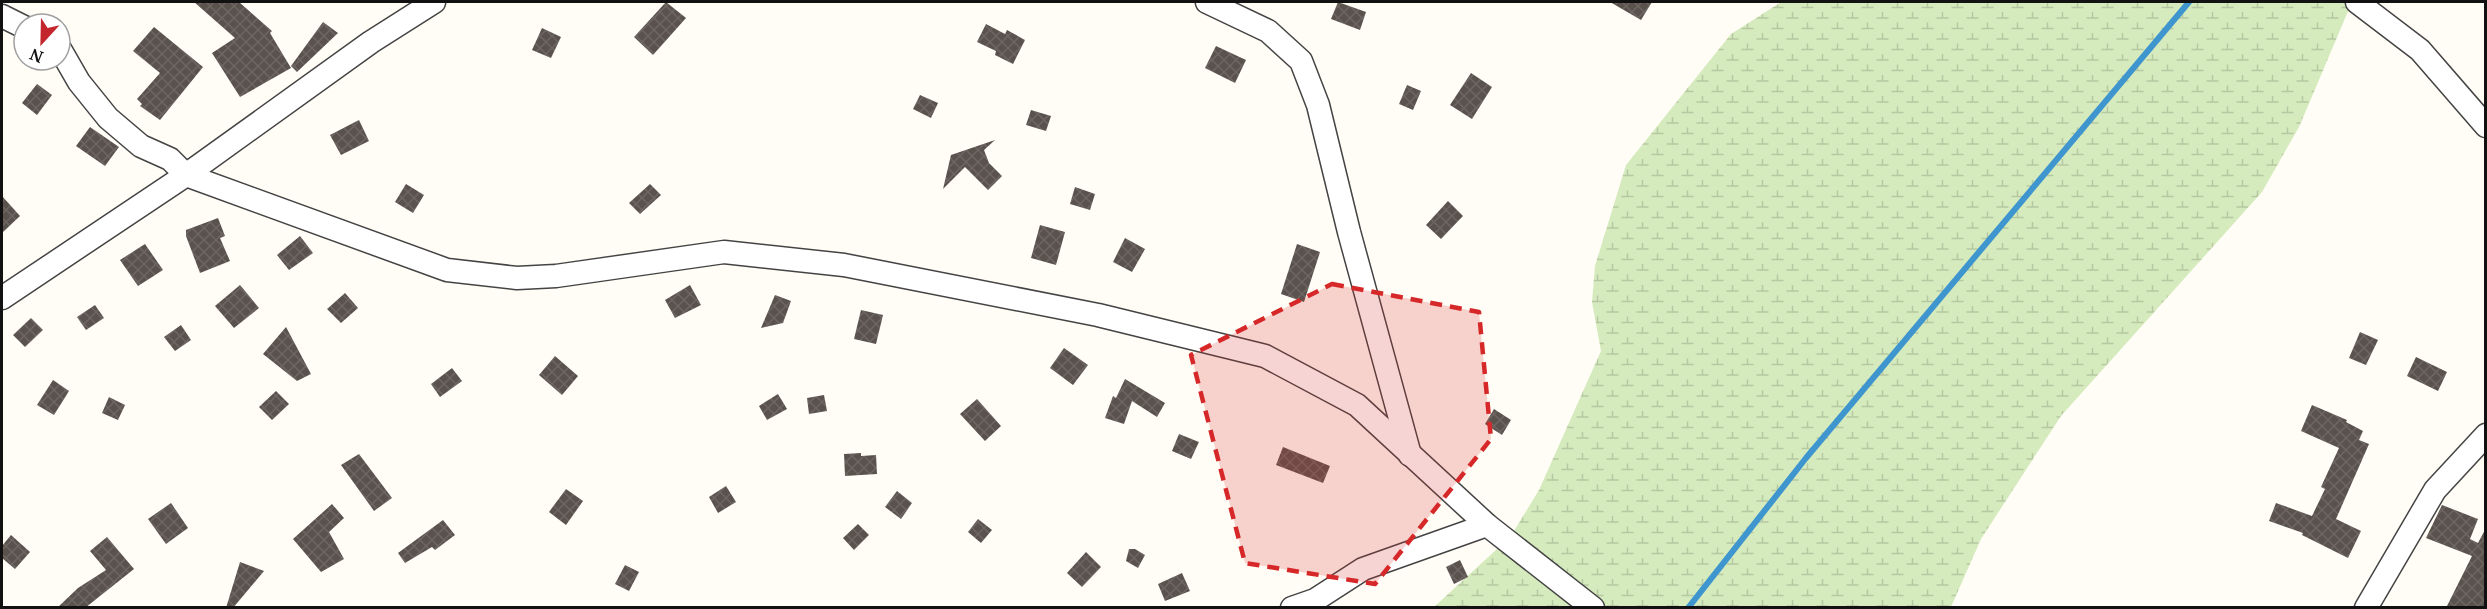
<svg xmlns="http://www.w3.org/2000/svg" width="2487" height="609" font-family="'Noto Serif',serif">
	<defs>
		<pattern id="wetland-marsh" width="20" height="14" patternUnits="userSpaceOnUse" patternTransform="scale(1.5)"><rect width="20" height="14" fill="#d5ebbd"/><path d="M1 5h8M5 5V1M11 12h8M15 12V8" fill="none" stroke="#b6c8a1"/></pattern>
		<pattern id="building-cross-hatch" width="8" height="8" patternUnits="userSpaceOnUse" patternTransform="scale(1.5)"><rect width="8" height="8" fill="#5a524d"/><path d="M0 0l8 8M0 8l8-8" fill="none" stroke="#6d6662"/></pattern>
	</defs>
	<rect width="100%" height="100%" fill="#fffdf5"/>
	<!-- wetland -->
	<path fill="url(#wetland-marsh)" d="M 1781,2 L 2352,2 L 2299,127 L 2262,192 L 2061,416 L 1981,539 L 1951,607 L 1433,608 L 1511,536 L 1539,490 L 1601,351 L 1592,302 L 1595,266 L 1626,165 L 1731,34 Z"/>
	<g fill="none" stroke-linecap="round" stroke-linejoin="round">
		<!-- stream -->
		<path stroke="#3f96cf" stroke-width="6" d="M 1688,608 L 1806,458 L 2189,2"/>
	</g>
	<!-- building -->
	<g fill="url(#building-cross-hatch)">
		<path d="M 194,2 L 239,2 L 272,31 L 270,33 L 291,68 L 240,97 L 212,53 L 235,38 Z"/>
		<path d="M 666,2 L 686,18 L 653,55 L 634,37 Z"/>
		<path d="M 1338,2 L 1366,12 L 1360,30 L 1331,19 Z"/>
		<path d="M 1610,2 L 1652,2 L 1641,20 Z"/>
		<path d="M 323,22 L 338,33 L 297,72 L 291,66 Z"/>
		<path d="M 986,24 L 1005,34 L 1007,30 L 1025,40 L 1013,64 L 995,55 L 996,51 L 977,42 Z"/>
		<path d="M 154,27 L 203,67 L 160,120 L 140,106 L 142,104 L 137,99 L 160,73 L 133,51 Z"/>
		<path d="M 542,28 L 561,37 L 551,58 L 532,50 Z"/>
		<path d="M 1216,46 L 1246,60 L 1235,83 L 1205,68 Z"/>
		<path d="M 1471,73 L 1492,87 L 1472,119 L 1450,105 Z"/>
		<path d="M 37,84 L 52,95 L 37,115 L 22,103 Z"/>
		<path d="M 1407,85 L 1421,91 L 1413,110 L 1399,104 Z"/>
		<path d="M 920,95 L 938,103 L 931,118 L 913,109 Z"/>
		<path d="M 1031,110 L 1051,116 L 1046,131 L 1026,125 Z"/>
		<path d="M 359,120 L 369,141 L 341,155 L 330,135 Z"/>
		<path d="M 90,127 L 119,147 L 105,166 L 76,146 Z"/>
		<path d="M 995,140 L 984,150 L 989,163 L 1002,176 L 988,190 L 965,167 L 943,189 L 951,155 Z"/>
		<path d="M 406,184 L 424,195 L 413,213 L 395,202 Z"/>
		<path d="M 650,184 L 661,195 L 640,214 L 629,203 Z"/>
		<path d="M 1075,187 L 1095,194 L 1090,210 L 1070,204 Z"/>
		<path d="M 2,196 L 20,216 L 2,233 Z"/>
		<path d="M 1448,201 L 1463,216 L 1441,239 L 1426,225 Z"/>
		<path d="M 218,218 L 225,236 L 220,238 L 230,261 L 200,273 L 186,236 L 186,230 Z"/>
		<path d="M 1040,225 L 1065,232 L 1056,265 L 1031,258 Z"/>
		<path d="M 300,236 L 313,253 L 289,270 L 277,255 Z"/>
		<path d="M 1125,238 L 1145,249 L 1132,272 L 1113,262 Z"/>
		<path d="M 145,244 L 163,270 L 138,286 L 120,260 Z"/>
		<path d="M 1297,244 L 1320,252 L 1304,302 L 1281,294 Z"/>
		<path d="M 240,285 L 259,308 L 234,328 L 215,306 Z"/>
		<path d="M 690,285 L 701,305 L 675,318 L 665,300 Z"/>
		<path d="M 345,293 L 358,308 L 341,323 L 327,309 Z"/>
		<path d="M 775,295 L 791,301 L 783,323 L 761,328 Z"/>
		<path d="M 95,305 L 104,318 L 86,330 L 77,317 Z"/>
		<path d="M 861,310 L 883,315 L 876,344 L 854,339 Z"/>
		<path d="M 31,318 L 43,330 L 25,347 L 13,335 Z"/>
		<path d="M 181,325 L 191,340 L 175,351 L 164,337 Z"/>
		<path d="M 286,327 L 311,374 L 297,381 L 263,354 Z"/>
		<path d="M 2360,332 L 2378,340 L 2366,365 L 2349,358 Z"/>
		<path d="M 1064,348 L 1088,365 L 1073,385 L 1050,368 Z"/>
		<path d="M 555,356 L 578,376 L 562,395 L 539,375 Z"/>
		<path d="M 2416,357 L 2447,372 L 2438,391 L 2407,376 Z"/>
		<path d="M 452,368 L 462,381 L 440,397 L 431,384 Z"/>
		<path d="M 1125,379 L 1165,403 L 1157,417 L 1132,401 L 1124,424 L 1105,418 L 1113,396 L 1116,398 Z"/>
		<path d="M 53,380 L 69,391 L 54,415 L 37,405 Z"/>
		<path d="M 276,391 L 289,404 L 272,420 L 259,407 Z"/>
		<path d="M 778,394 L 787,409 L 767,420 L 759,406 Z"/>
		<path d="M 824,395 L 827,411 L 809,414 L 807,398 Z"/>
		<path d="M 109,397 L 125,405 L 118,420 L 102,413 Z"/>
		<path d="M 977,399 L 1001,426 L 985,441 L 960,414 Z"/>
		<path d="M 2312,405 L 2347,420 L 2346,422 L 2363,431 L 2359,440 L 2369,444 L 2336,519 L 2361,531 L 2348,558 L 2302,535 L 2303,533 L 2269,521 L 2276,503 L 2312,516 L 2325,489 L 2321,487 L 2339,448 L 2301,431 Z"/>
		<path d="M 1494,409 L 1511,420 L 1502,435 L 1485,424 Z"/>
		<path d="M 1179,434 L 1199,442 L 1191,459 L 1172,451 Z"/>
		<path d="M 1283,447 L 1330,466 L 1323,483 L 1276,465 Z"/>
		<path d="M 861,453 L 861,456 L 876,455 L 877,474 L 845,476 L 844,454 Z"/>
		<path d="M 359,454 L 392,498 L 374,511 L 341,465 Z"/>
		<path d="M 726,486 L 736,502 L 718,513 L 709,497 Z"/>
		<path d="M 566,489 L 583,501 L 566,525 L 549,512 Z"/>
		<path d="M 897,491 L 912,503 L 901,519 L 885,507 Z"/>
		<path d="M 171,503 L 188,528 L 166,544 L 148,519 Z"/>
		<path d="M 332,504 L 344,518 L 329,532 L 344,559 L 321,572 L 293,539 Z"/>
		<path d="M 2442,505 L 2478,519 L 2470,539 L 2478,543 L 2486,528 L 2486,608 L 2446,608 L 2472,556 L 2426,538 Z"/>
		<path d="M 978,519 L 992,530 L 981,543 L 968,532 Z"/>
		<path d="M 443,520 L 455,535 L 435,550 L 432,547 L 405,563 L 398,553 Z"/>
		<path d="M 858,524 L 869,535 L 854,550 L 843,538 Z"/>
		<path d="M 11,535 L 30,552 L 15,569 L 2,558 L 2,546 Z"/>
		<path d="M 107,537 L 134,569 L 85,608 L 57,608 L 78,588 L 106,570 L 90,551 Z"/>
		<path d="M 1129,549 L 1135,549 L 1145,555 L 1138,568 L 1126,561 Z"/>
		<path d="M 1086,552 L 1101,567 L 1082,587 L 1067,573 Z"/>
		<path d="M 1460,560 L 1468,577 L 1454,584 L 1446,567 Z"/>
		<path d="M 240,562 L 264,571 L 233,608 L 226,608 Z"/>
		<path d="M 625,565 L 639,572 L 629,591 L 615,584 Z"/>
		<path d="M 1182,573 L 1190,591 L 1165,601 L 1158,584 Z"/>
	</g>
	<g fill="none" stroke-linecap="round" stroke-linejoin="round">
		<defs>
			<g id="minor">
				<path d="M 1207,2 L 1268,31 L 1301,61 L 1318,105 L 1349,232 L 1410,455"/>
				<path d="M 2357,2 L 2420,50 L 2486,126"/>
				<path d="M 2,16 L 24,27"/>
				<path d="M 60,49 L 79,82 L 108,118 L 141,146 L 170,159 L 186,175 L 447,270 L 517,278 L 556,276 L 724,252 L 844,265 L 1098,315 L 1265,356 L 1357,405 L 1487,525 L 1593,608"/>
				<path d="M 2,298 L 186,175 L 371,42 L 434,2"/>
				<path d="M 1292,608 L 1315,600 L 1363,569 L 1487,525"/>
				<path d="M 2366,608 L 2435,490 L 2486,435"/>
			</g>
		</defs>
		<!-- minor casing -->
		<use href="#minor" stroke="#444" stroke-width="25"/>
		<!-- minor -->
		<use href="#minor" stroke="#fff" stroke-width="22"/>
	</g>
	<!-- marked area -->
	<path fill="#d62828" fill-opacity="0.2" stroke="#d62828" stroke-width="4.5" stroke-dasharray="12 8" stroke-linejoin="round" d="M 1332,284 L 1479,312 L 1491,439 L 1375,584 L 1245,563 L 1191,355 Z"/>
	<!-- border -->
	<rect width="2487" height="609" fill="none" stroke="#111111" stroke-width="6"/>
	<!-- north arrow -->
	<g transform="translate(42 42) rotate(202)"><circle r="28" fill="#ffffff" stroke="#a0a0a0" stroke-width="1.5"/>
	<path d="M0-4.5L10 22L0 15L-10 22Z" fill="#c4262e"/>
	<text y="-9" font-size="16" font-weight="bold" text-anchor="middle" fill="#111111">N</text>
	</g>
</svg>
